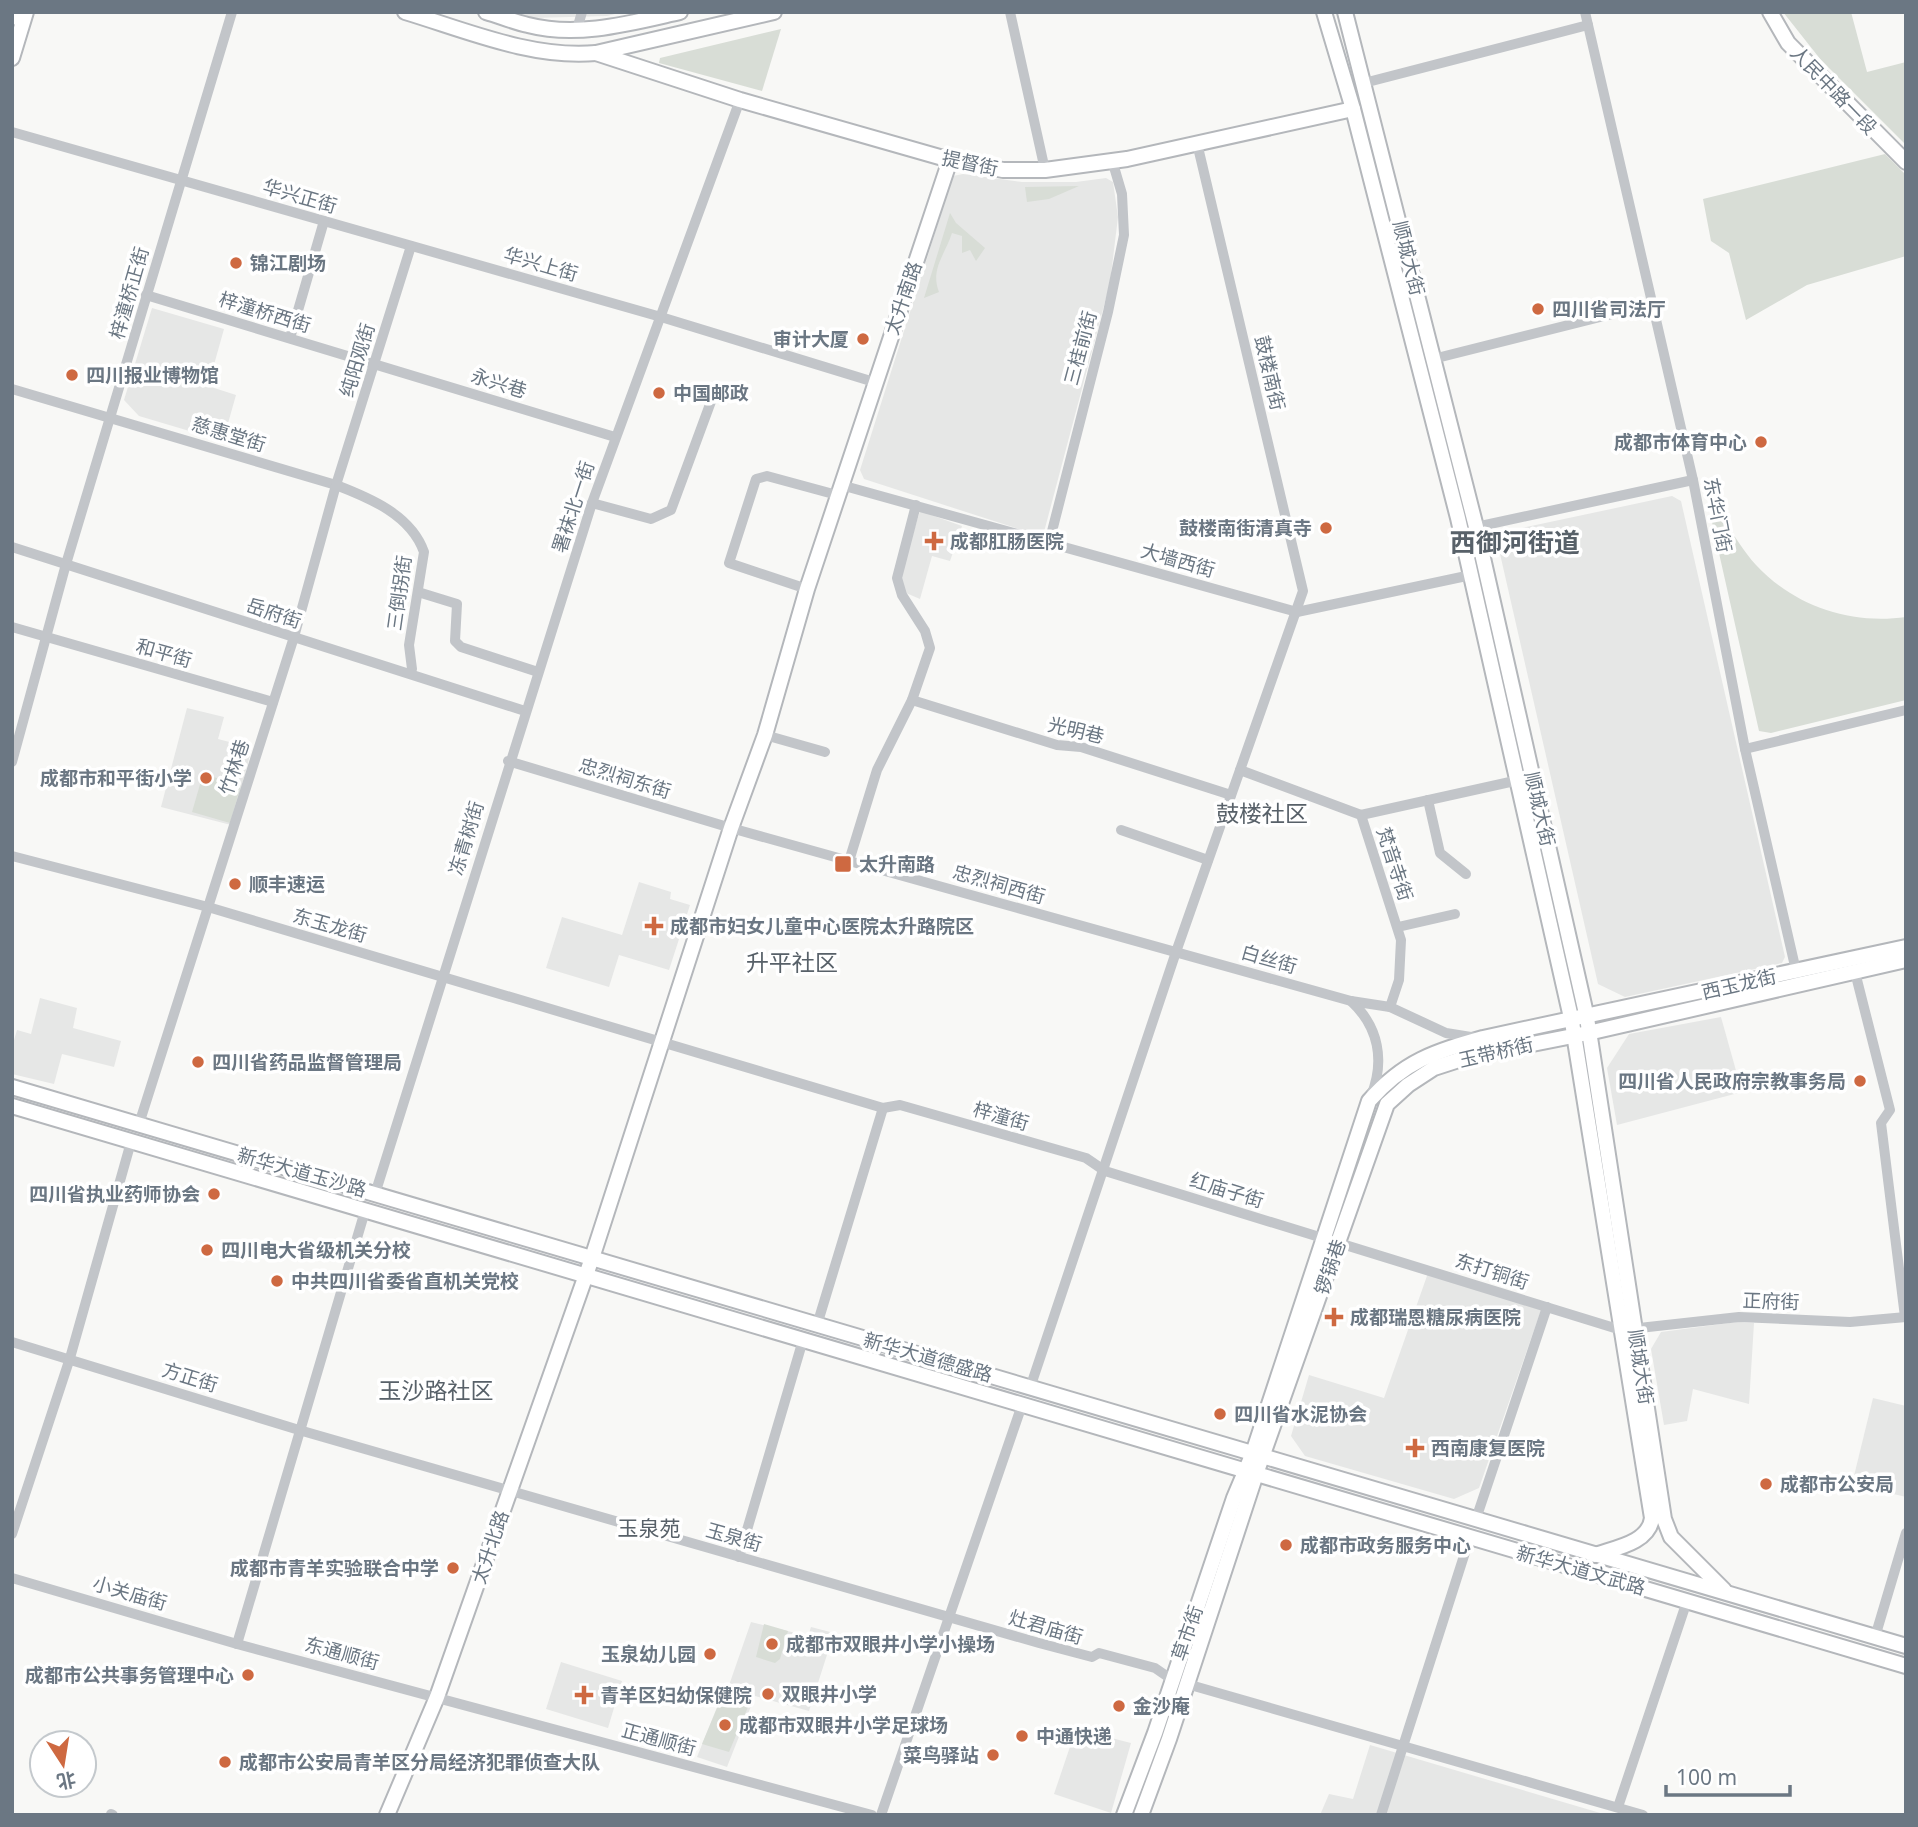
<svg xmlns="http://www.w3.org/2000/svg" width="1918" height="1827" font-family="'Noto Sans','Noto Sans SC',sans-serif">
	<rect width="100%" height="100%" fill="#f8f8f6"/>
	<!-- built -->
	<g fill="#e6e7e6">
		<path d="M 513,12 L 623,12 L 607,16 L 532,18 Z"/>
		<path d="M 963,174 L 1022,182 L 1076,182 L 1106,178 L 1113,182 L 1118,217 L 1110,283 L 1044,532 L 1034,534 L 864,479 L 860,470 L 953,176 Z"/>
		<path d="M 152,308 L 224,329 L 208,386 L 236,395 L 223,441 L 139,416 L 124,400 Z"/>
		<path d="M 1672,496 L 1681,501 L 1785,957 L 1782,963 L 1625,997 L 1598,984 L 1498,545 L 1508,531 Z"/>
		<path d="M 920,511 L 962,526 L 950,561 L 932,556 L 920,599 L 906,593 L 900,577 Z"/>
		<path d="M 187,708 L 224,717 L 218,739 L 252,748 L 231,825 L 161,807 Z"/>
		<path d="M 639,882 L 671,892 L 670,899 L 690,905 L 669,970 L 619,955 L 609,987 L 546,968 L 562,917 L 622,935 Z"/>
		<path d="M 40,998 L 77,1008 L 73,1028 L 121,1041 L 114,1067 L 62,1054 L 54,1084 L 12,1074 L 12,1047 L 17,1030 L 31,1034 Z"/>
		<path d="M 1721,1017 L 1742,1092 L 1617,1125 L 1607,1068 L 1629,1034 Z"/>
		<path d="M 1428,1273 L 1541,1310 L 1479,1488 L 1454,1499 L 1305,1456 L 1291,1436 L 1309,1375 L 1384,1398 Z"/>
		<path d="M 1737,1322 L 1754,1323 L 1749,1404 L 1693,1389 L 1687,1421 L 1664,1425 L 1651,1349 L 1661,1332 Z"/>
		<path d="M 1873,1398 L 1906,1406 L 1906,1497 L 1852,1484 Z"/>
		<path d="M 751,1622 L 808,1636 L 811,1627 L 834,1633 L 809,1711 L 755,1696 L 727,1767 L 697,1757 L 724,1690 L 727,1691 Z"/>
		<path d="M 561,1662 L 622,1681 L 608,1728 L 546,1709 Z"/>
		<path d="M 1076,1729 L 1131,1743 L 1111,1813 L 1054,1794 Z"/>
		<path d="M 1370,1745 L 1607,1815 L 1320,1815 L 1329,1794 L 1353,1799 Z"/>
	</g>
	<!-- green -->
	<g fill="#d8ddd6">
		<path d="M 1783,12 L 1851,12 L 1867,72 L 1906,62 L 1906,145 L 1821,60 Z"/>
		<path d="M 781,29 L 762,91 L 659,63 L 660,58 Z"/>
		<path d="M 1885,154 L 1906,175 L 1906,256 L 1807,285 L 1746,320 L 1729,253 L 1711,241 L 1703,199 Z"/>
		<path d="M 1079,186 L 1049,199 L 1027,202 L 1025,187 Z"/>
		<path d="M 950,213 L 956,223 L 985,248 L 976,261 L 970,250 L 962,253 L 962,236 L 952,233 C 945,255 930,269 939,292 L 924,298 Z"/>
		<path d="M 1724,520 C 1734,535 1744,552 1756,565 C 1794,606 1850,625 1906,617 L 1906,700 L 1771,733 L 1759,731 L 1712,522 Z"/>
		<path d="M 203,774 L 241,785 L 230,823 L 192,812 Z"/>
		<path d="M 764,1624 L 788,1631 L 780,1659 L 775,1663 L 756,1657 Z"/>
		<path d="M 722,1696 L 748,1707 L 729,1752 L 702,1744 Z"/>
	</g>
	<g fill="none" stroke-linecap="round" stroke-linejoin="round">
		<defs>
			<g id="major">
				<path d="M 405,12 C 465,30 532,59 596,53 L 774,12"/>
				<path d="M 486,12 C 500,16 514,22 528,25 C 578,38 631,23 680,12"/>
				<path d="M 1324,12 L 1353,109 L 1458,518 L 1572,1022 L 1652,1518 C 1649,1543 1615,1548 1595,1555"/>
				<path d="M 1345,12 L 1476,527 L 1587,1018 L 1664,1519 L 1671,1537 L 1724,1590"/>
				<path d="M 1770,12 L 1788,43 L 1906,162"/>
				<path d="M 12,18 L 14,12"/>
				<path d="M 596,53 L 740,100 L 950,160 L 1003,170 L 1045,170 L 1127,159 L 1353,109"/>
				<path d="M 12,58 L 26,12"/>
				<path d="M 12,1087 L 1906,1646"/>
				<path d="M 12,1106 L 1906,1666"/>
				<path d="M 387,1815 L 437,1697 L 592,1258 L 731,828 L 765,735 L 807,589 L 950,160"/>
				<path d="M 1124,1815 L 1155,1733 L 1234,1498 L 1253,1453 L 1369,1101 C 1404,1061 1434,1052 1483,1038 L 1906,947"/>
				<path d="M 1141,1815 L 1169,1739 L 1256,1474 L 1387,1104 L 1408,1085 L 1434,1068 L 1471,1056 L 1588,1033 L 1906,960"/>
			</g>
		</defs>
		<!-- major casing -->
		<use href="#major" stroke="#b4b7bb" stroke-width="18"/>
		<!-- minor -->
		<g stroke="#c2c5c9" stroke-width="10">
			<path d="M 1010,12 L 1045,170"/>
			<path d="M 1585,12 L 1693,480 L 1745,749 L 1797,975"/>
			<path d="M 577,29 L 582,12"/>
			<path d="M 1364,83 L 1588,25"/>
			<path d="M 12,132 L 661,317 L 874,382"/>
			<path d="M 146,295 L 615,437"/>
			<path d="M 290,338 L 324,221"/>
			<path d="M 1433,359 L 1652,304"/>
			<path d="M 12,389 L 336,485 C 370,498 411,515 424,552 L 409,645 L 412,669"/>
			<path d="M 841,485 L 1297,612 L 1471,575"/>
			<path d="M 592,503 L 651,519 L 671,510 L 716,388"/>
			<path d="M 1476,527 L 1693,480"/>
			<path d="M 1049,543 L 1108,312 L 1124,235 L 1122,194 L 1112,160"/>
			<path d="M 12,547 L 525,711"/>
			<path d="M 807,589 L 729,563 L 756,479 L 767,476 L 837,495"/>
			<path d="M 418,592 L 457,604 L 455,641 L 461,647 L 538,672"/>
			<path d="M 12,627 L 273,702"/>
			<path d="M 912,700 L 1057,745 L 1081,747 L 1231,795"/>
			<path d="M 765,735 L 825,752"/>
			<path d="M 1745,749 L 1906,710"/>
			<path d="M 508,761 L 731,828 L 1351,1001 L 1390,1007 L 1446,1033 L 1477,1038"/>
			<path d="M 12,762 L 66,564 L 232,12"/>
			<path d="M 1240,770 L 1361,815 L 1401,940 L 1399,980 L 1390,1007"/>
			<path d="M 1428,800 L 1440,853 L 1466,874"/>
			<path d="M 1361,815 L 1519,780"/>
			<path d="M 1121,830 L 1208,860"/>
			<path d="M 12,856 L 208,907 L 883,1108 L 900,1105 L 1086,1158 L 1105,1171 L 1621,1330 L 1739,1317 L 1850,1322 L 1906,1317"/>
			<path d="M 849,861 L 877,770 L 912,700 L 930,648 L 925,631 L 902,595 L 897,578 L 916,505"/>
			<path d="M 1398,927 L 1455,914"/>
			<path d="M 1855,972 L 1890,1110 L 1881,1123 L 1905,1317"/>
			<path d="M 1351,1001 C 1379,1027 1385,1061 1371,1096"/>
			<path d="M 139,1124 L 294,637 L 336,485 L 411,246"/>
			<path d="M 375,1194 L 592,503 L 740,100"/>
			<path d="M 817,1325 L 883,1108"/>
			<path d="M 12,1342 L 299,1430 L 1039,1643 L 1092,1657 L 1099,1653 L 1155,1668 L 1171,1679"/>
			<path d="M 1030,1388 L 1176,952 L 1303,591 L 1197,143"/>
			<path d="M 1476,1519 L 1547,1307"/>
			<path d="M 12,1534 L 70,1358 L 131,1142"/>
			<path d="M 739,1557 L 803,1340"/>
			<path d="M 12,1578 L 237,1644 L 872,1815"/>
			<path d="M 1875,1637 L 1906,1533"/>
			<path d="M 237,1644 L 365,1211"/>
			<path d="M 1187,1684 L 1643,1815"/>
			<path d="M 1618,1807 L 1687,1601"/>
			<path d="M 111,1814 L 113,1815"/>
			<path d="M 881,1815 L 1022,1405"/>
			<path d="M 1381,1815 L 1470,1537"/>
		</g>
		<!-- major -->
		<use href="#major" stroke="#fff" stroke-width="14"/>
	</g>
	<!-- markers -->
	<g fill="#ce6941" stroke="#fff" stroke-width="2.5">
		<circle cx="236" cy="263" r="7"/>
		<circle cx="1538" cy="309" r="7"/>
		<circle cx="863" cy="339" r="7"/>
		<circle cx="72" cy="375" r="7"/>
		<circle cx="659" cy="393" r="7"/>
		<circle cx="1761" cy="442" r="7"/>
		<circle cx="1326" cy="528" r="7"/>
		<path d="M930.5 530.5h7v7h7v7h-7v7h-7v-7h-7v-7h7z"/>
		<circle cx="206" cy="778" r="7"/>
		<rect x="834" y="855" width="18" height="18" rx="3.5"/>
		<circle cx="235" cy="884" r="7"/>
		<path d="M650.5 915.5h7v7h7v7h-7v7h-7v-7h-7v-7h7z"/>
		<circle cx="198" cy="1062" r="7"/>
		<circle cx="1860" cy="1081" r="7"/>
		<circle cx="214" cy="1194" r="7"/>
		<circle cx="207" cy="1250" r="7"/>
		<circle cx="277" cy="1281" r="7"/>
		<path d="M1330.5 1306.5h7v7h7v7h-7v7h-7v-7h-7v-7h7z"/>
		<circle cx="1220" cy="1414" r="7"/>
		<path d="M1411.5 1437.5h7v7h7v7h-7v7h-7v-7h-7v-7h7z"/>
		<circle cx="1766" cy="1484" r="7"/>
		<circle cx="1286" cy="1545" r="7"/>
		<circle cx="453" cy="1568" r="7"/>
		<circle cx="772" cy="1644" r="7"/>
		<circle cx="710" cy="1654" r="7"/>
		<circle cx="248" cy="1675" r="7"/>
		<circle cx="768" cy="1694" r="7"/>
		<path d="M580.5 1684.5h7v7h7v7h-7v7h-7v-7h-7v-7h7z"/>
		<circle cx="1119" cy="1706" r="7"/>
		<circle cx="725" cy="1725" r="7"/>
		<circle cx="1022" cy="1736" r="7"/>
		<circle cx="993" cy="1755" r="7"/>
		<circle cx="225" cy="1762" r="7"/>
	</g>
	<g text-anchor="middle" stroke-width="7" stroke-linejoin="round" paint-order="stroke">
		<!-- street labels -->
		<g font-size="19" fill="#6b7783" stroke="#fff">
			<text transform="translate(1834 90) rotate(46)" y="7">人民中路一段</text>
			<text transform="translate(970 163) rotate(12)" y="7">提督街</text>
			<text transform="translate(300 196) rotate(16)" y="7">华兴正街</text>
			<text transform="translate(1409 258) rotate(76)" y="7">顺城大街</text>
			<text transform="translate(541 264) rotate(16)" y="7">华兴上街</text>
			<text transform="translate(129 293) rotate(-74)" y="7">梓潼桥正街</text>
			<text transform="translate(903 298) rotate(-71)" y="7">太升南路</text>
			<text transform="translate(265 312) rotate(17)" y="7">梓潼桥西街</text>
			<text transform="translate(1080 348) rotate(-75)" y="7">三桂前街</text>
			<text transform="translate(357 360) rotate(-73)" y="7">纯阳观街</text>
			<text transform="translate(1270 373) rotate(77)" y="7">鼓楼南街</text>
			<text transform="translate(499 383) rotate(17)" y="7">永兴巷</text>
			<text transform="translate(229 434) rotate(17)" y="7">慈惠堂街</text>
			<text transform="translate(573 507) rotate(-72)" y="7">署袜北一街</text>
			<text transform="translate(1718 515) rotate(79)" y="7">东华门街</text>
			<text transform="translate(1178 560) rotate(16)" y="7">大墙西街</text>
			<text transform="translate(399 593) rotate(-82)" y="7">三倒拐街</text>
			<text transform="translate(274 613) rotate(18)" y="7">岳府街</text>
			<text transform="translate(164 653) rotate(16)" y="7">和平街</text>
			<text transform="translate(1076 730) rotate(13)" y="7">光明巷</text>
			<text transform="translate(234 767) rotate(-72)" y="7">竹林巷</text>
			<text transform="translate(625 778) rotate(17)" y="7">忠烈祠东街</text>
			<text transform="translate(1540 809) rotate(77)" y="7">顺城大街</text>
			<text transform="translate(466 838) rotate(-73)" y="7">冻青树街</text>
			<text transform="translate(1395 864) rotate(72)" y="7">梵音寺街</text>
			<text transform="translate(999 884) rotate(16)" y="7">忠烈祠西街</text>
			<text transform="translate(330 925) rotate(16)" y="7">东玉龙街</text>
			<text transform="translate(1269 959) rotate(16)" y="7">白丝街</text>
			<text transform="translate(1739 984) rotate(-13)" y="7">西玉龙街</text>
			<text transform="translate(1496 1052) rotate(-13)" y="7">玉带桥街</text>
			<text transform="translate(1001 1116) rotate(16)" y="7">梓潼街</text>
			<text transform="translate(302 1172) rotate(16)" y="7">新华大道玉沙路</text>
			<text transform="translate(1227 1190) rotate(17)" y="7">红庙子街</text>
			<text transform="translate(1330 1267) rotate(-71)" y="7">锣锅巷</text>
			<text transform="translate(1492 1271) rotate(18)" y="7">东打铜街</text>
			<text transform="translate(1771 1301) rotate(2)" y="7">正府街</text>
			<text transform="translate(928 1357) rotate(16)" y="7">新华大道德盛路</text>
			<text transform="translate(1641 1367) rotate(81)" y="7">顺城大街</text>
			<text transform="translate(190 1377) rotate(17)" y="7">方正街</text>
			<text transform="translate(734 1537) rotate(16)" y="7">玉泉街</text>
			<text transform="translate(490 1547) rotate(-71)" y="7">太升北路</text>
			<text transform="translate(1581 1570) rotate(16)" y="7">新华大道文武路</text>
			<text transform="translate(130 1593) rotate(16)" y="7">小关庙街</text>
			<text transform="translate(1046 1627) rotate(16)" y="7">灶君庙街</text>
			<text transform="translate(1187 1633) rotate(-71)" y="7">草市街</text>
			<text transform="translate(342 1653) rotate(15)" y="7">东通顺街</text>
			<text transform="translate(659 1739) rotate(15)" y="7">正通顺街</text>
		</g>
		<!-- poi labels -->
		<g font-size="19" font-weight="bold" fill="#6b7783" stroke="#fff" text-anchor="start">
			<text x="250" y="270">锦江剧场</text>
			<text x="1552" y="316">四川省司法厅</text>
			<text x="849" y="346" text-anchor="end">审计大厦</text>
			<text x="86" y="382">四川报业博物馆</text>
			<text x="673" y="400">中国邮政</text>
			<text x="1747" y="449" text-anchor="end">成都市体育中心</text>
			<text x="1312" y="535" text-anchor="end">鼓楼南街清真寺</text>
			<text x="950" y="548">成都肛肠医院</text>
			<text x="192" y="785" text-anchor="end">成都市和平街小学</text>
			<text x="859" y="871">太升南路</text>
			<text x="249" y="891">顺丰速运</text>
			<text x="670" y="933">成都市妇女儿童中心医院太升路院区</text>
			<text x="212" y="1069">四川省药品监督管理局</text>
			<text x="1846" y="1088" text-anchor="end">四川省人民政府宗教事务局</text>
			<text x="200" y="1201" text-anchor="end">四川省执业药师协会</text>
			<text x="221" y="1257">四川电大省级机关分校</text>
			<text x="291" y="1288">中共四川省委省直机关党校</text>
			<text x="1350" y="1324">成都瑞恩糖尿病医院</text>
			<text x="1234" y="1421">四川省水泥协会</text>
			<text x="1431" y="1455">西南康复医院</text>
			<text x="1780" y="1491">成都市公安局</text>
			<text x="1300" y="1552">成都市政务服务中心</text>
			<text x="439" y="1575" text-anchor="end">成都市青羊实验联合中学</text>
			<text x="786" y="1651">成都市双眼井小学小操场</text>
			<text x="696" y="1661" text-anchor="end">玉泉幼儿园</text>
			<text x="234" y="1682" text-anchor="end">成都市公共事务管理中心</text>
			<text x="782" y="1701">双眼井小学</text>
			<text x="600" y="1702">青羊区妇幼保健院</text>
			<text x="1133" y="1713">金沙庵</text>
			<text x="739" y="1732">成都市双眼井小学足球场</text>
			<text x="1036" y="1743">中通快递</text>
			<text x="979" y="1762" text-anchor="end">菜鸟驿站</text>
			<text x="239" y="1769">成都市公安局青羊区分局经济犯罪侦查大队</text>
		</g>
		<!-- neighbourhood labels -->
		<g font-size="21" fill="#586169" stroke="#fff">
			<text x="649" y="1536">玉泉苑</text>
		</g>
		<!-- quarter labels -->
		<g font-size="23" fill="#586169" stroke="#fff">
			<text x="1262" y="822">鼓楼社区</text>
			<text x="792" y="971">升平社区</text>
			<text x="436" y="1399">玉沙路社区</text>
		</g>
		<!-- district labels -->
		<g font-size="26" font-weight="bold" fill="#586169" stroke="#fff">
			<text x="1515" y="552">西御河街道</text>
		</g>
	</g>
	<!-- border -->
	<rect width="1918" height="1827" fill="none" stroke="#6b7783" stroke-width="28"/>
	<!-- north arrow -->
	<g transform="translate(63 1764) rotate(168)"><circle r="33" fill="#ffffff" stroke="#c4c9cd" stroke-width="2"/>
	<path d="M0-5L12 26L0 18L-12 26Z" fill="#ce6941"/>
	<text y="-10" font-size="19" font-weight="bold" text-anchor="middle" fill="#6b7783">北</text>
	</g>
	<!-- scale -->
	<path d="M1666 1785v10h124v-10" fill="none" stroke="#6b7783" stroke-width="3.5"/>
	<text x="1676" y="1785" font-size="21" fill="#6b7783" stroke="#ffffff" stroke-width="5" paint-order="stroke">100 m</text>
</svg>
